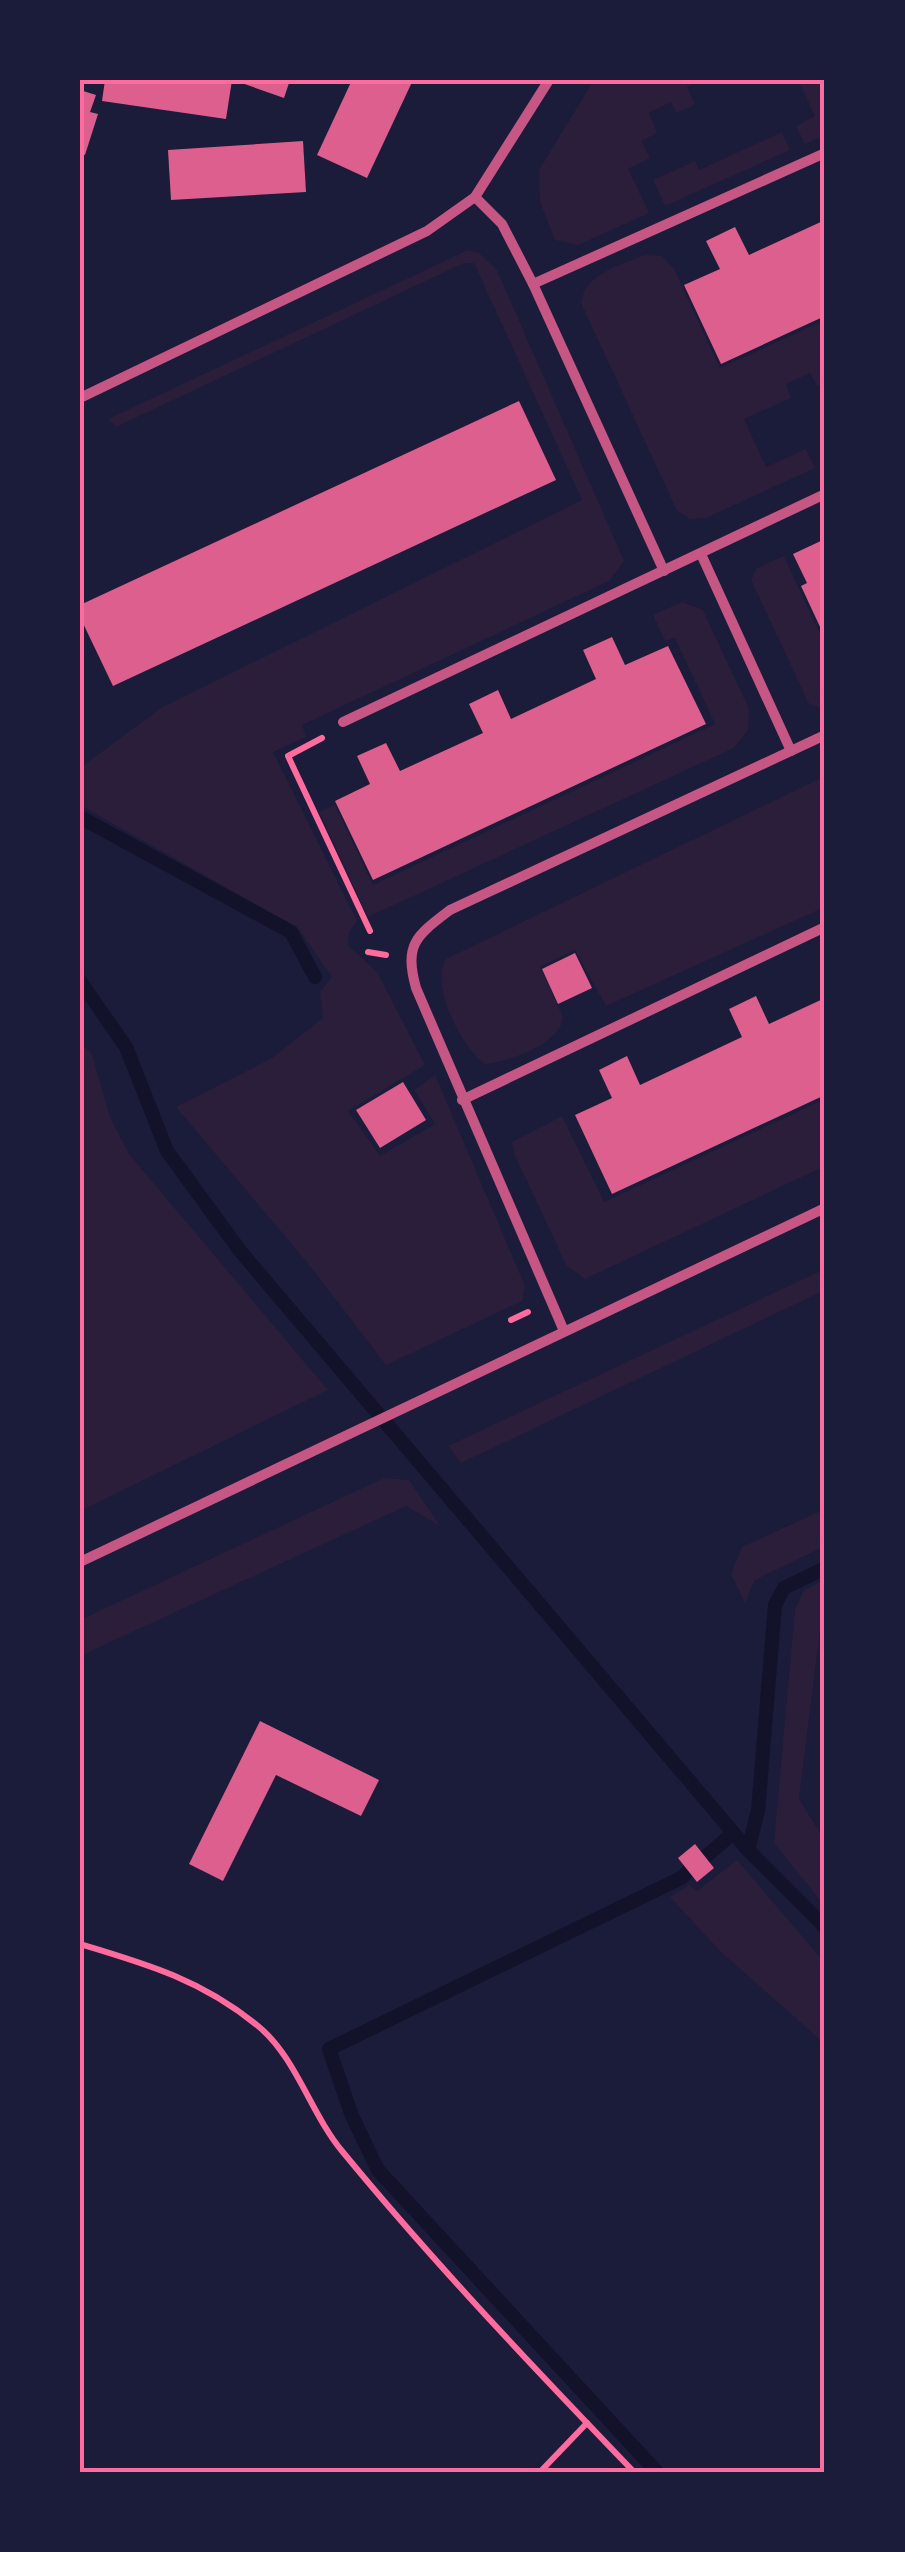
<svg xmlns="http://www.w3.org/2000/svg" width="905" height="2552" font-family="'Zilla Slab',serif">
	<rect width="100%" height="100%" fill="#1b1b3a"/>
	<!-- green -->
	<g fill="#2a1e3b">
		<path d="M 594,80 L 701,80 L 687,87 L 695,105 L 676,113 L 671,102 L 649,113 L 657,133 L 641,141 L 650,158 L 628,169 L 649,213 L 578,245 L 555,240 L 540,202 L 539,170 Z"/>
		<path d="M 798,80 L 825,80 L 825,135 L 805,144 L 796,126 L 815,116 Z"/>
		<path d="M 782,132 L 790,150 L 665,206 L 653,180 L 695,161 L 699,170 Z"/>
		<path d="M 468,250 L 479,253 L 497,270 L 624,561 L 609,581 L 302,725 L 306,737 L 273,752 L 357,921 L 349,932 L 348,945 L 377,972 L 425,1065 L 348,1111 L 380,1156 L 435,1124 L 414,1090 L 435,1075 L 525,1286 L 522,1301 L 386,1365 L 306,1261 L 176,1107 L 272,1058 L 323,1018 L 320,992 L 332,977 L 298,928 L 80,805 L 80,768 L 161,708 L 582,500 L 474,263 L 464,263 L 116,427 L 108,419 Z"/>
		<path d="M 644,255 L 662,256 L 674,269 L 720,368 L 825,320 L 825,383 L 817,386 L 810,373 L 786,384 L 791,398 L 744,419 L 766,467 L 806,449 L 815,468 L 706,518 L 690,519 L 677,511 L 581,303 C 585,273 619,266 644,255 Z"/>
		<path d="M 784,556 L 825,645 L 825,709 L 809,704 L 751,580 L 757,568 Z"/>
		<path d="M 682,602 L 703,610 L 749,709 L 748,730 L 734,748 L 368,917 L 319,812 L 335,805 L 373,885 L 715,724 L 675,638 L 665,641 L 653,615 Z"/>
		<path d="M 825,776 L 825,907 L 606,1006 L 575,950 L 540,967 L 563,1017 C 561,1044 508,1062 485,1064 C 462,1048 429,985 446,959 Z"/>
		<path d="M 80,1042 L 92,1054 L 110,1117 L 129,1154 L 328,1390 L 80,1511 Z"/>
		<path d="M 825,1099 L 825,1166 L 585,1279 L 566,1265 L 514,1153 L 512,1142 L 562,1116 L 604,1202 Z"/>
		<path d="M 825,1269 L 825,1290 L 461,1463 L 448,1446 Z"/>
		<path d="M 384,1478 L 409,1480 L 440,1526 L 406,1506 L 80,1656 L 80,1620 Z"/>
		<path d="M 825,1509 L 825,1546 L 755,1580 L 745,1603 L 731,1574 L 742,1547 Z"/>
		<path d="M 825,1580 L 825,1624 L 820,1629 L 799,1799 L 825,1841 L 825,1906 L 774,1843 L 795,1610 L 804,1590 Z"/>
		<path d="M 737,1860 L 825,1963 L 825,2044 L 719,1950 L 670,1897 L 689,1885 L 697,1891 Z"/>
	</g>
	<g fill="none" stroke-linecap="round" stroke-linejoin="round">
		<!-- stream -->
		<g stroke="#12122b" stroke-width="14">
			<path d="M 80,817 L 291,932 L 315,977"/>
			<path d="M 80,981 L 126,1047 L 167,1151 L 241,1252 L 748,1850 L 825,1927"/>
			<path d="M 748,1850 L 758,1811 L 775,1605 L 784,1588 L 825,1568"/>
			<path d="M 657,2472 L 378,2170 L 352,2116 L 329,2049 L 681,1878 L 733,1833"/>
		</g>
	</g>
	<!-- building -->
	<g fill="#dd5f8e">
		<path d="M 105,80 L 232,80 L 226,119 L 102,101 Z"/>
		<path d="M 233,80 L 290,80 L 284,98 Z"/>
		<path d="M 352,80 L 413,80 L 367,178 L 317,155 Z"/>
		<path d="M 80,90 L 96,95 L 90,112 L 98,114 L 85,155 L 80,153 Z"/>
		<path d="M 303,141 L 306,192 L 171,200 L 168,150 Z"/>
		<path d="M 825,220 L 825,316 L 721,364 L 684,285 L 720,269 L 706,241 L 735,227 L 749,255 Z"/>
		<path d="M 519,401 L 556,480 L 113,686 L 80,617 L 80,605 Z"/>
		<path d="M 825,539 L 825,628 L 821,629 L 801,586 L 807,583 L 793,554 Z"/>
		<path d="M 612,637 L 625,665 L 668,646 L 706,724 L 373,880 L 335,801 L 370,784 L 357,756 L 386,743 L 400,771 L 483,733 L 469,704 L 498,690 L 511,719 L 596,679 L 583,650 Z"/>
		<path d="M 575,953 L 592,988 L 558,1004 L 542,969 Z"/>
		<path d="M 756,996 L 769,1024 L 825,998 L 825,1095 L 612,1194 L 575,1115 L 612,1098 L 599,1070 L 627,1056 L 640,1085 L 742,1037 L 729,1009 Z"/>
		<path d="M 403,1082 L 426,1120 L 380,1148 L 356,1110 Z"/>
		<path d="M 260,1721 L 379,1780 L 361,1816 L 276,1775 L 223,1881 L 189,1864 Z"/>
		<path d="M 695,1844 L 714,1868 L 697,1882 L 678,1858 Z"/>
	</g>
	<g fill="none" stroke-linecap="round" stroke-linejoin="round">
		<!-- path -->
		<g stroke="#ff6b9d" stroke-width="6">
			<path d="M 322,738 L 288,756 L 370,931"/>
			<path d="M 368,952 L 386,955"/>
			<path d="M 511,1320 L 528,1312"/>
			<path d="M 80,1944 C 147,1964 202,1980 258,2026 C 296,2057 311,2114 342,2151 C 434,2263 534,2368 634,2472"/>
			<path d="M 540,2472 L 587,2423"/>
		</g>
		<!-- minor -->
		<g stroke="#c65784" stroke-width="10">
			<path d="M 475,197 L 502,224 L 533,284 L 664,571"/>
			<path d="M 533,284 L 825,153"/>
			<path d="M 80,398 L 427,231 L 475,197 L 549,80"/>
			<path d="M 701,554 L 791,751"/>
			<path d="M 343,722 L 825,494"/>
			<path d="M 462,1100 L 825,927"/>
			<path d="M 564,1331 L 416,988 C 404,944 416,936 450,910 L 825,735"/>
			<path d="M 80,1562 L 825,1208"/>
		</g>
	</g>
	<!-- border -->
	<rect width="905" height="2552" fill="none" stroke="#1b1b3a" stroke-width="165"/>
	<rect x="82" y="82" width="740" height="2388" fill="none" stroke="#ff6b9d" stroke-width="4"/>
</svg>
